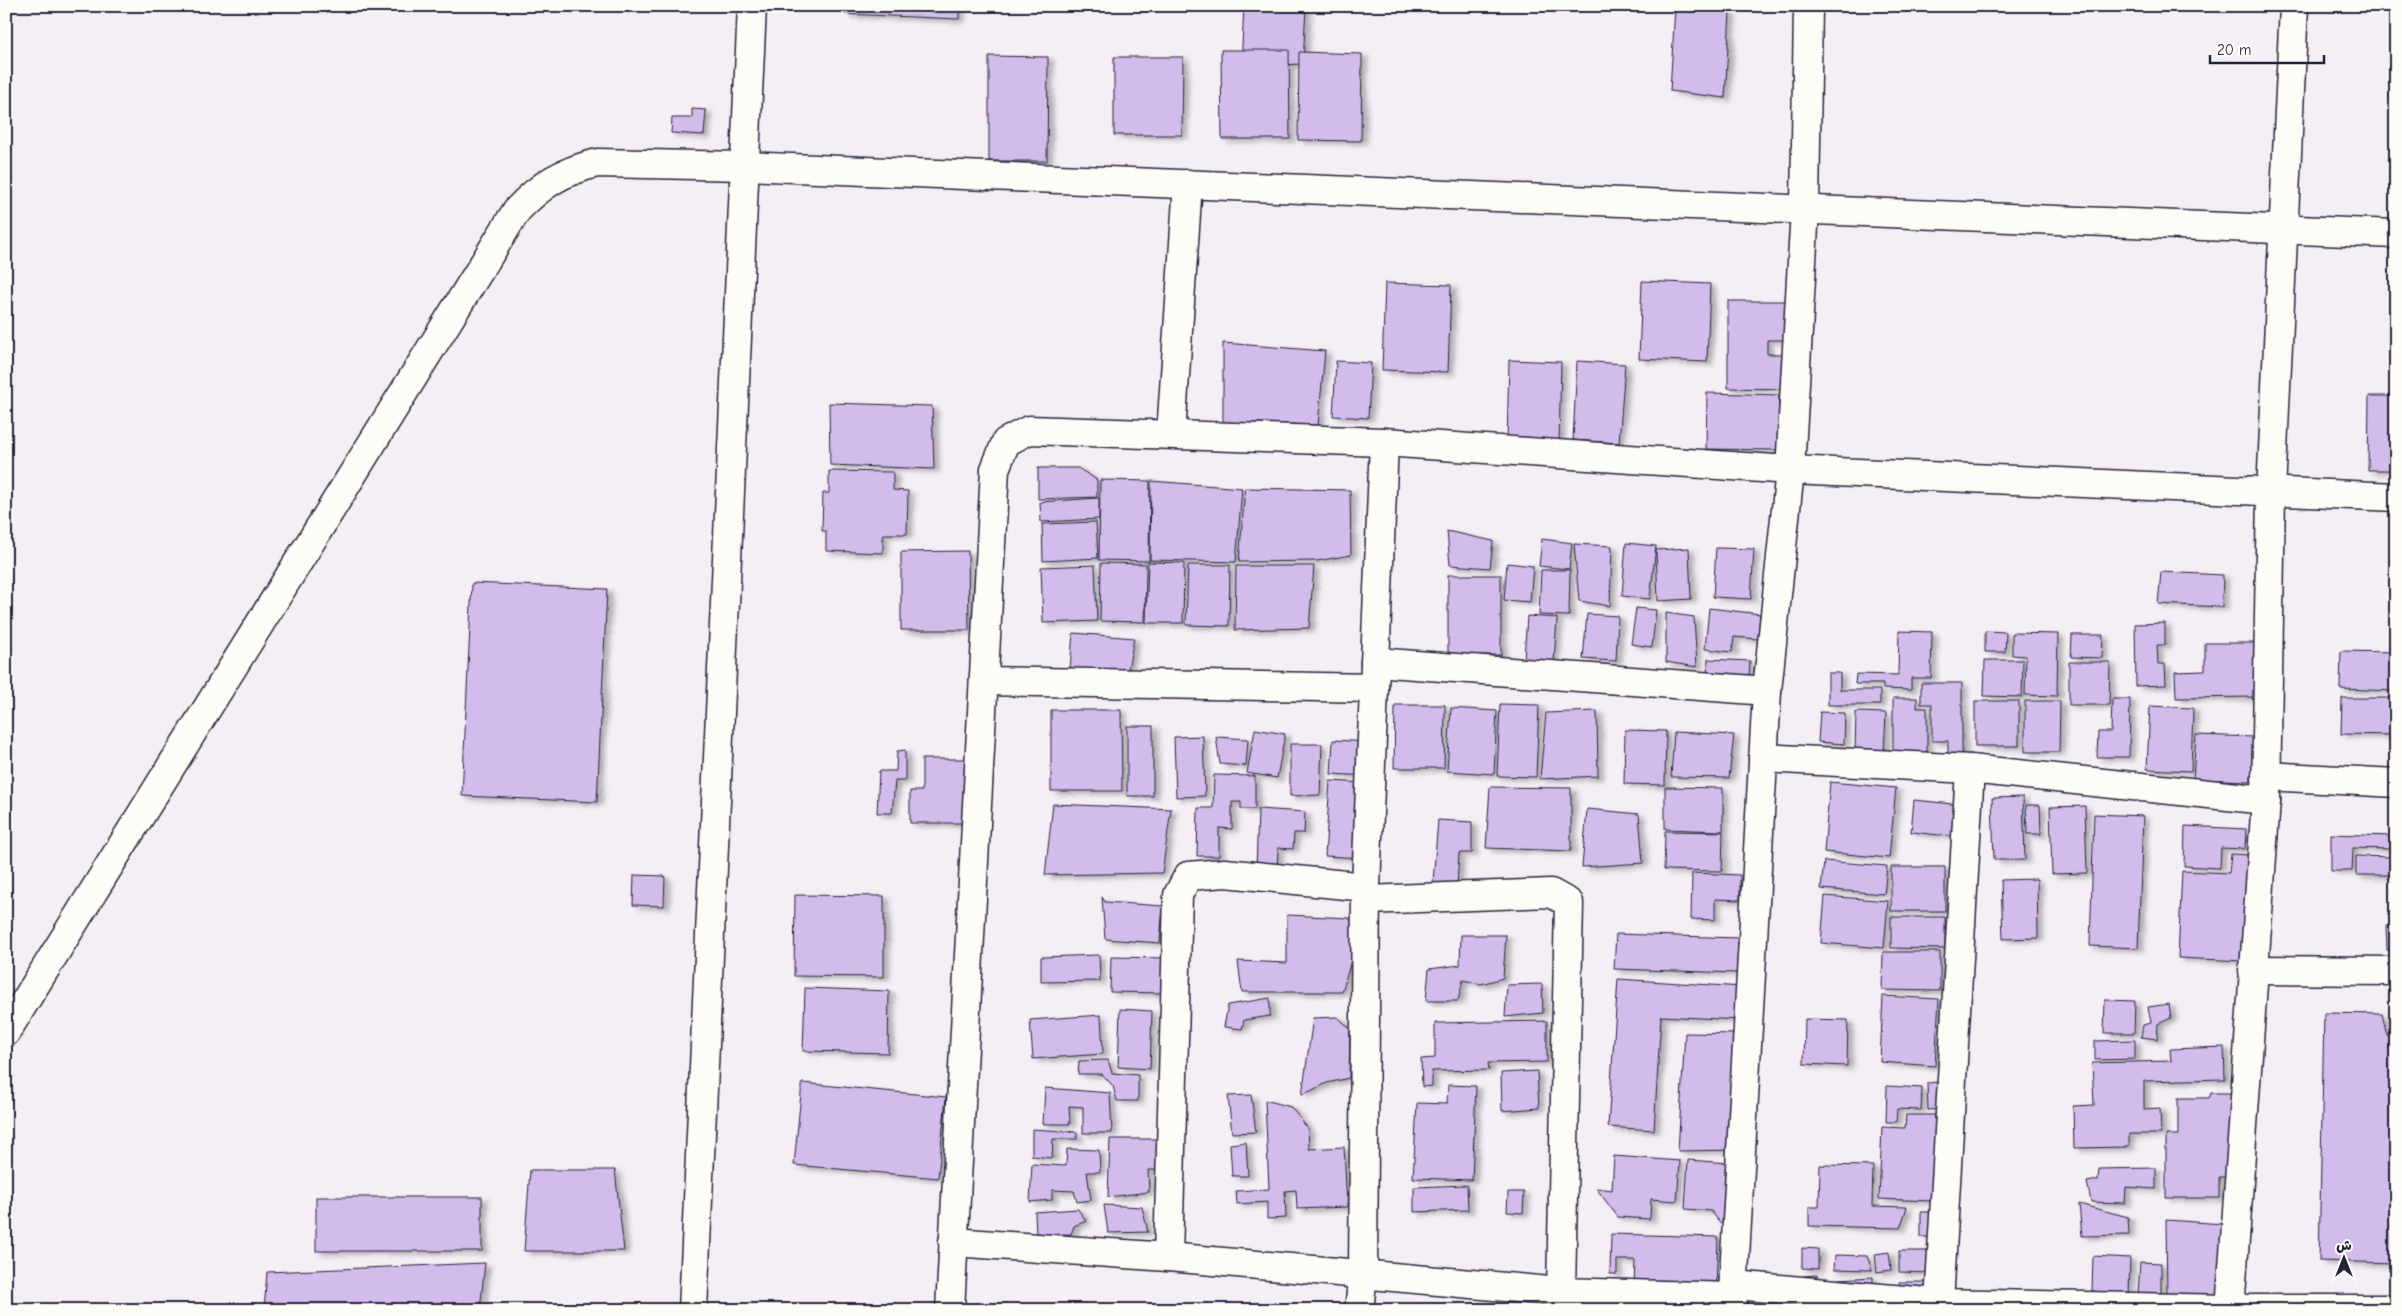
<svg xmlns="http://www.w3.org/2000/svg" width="2402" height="1316" font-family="'Comic Neue','Playpen Sans Arabic',sans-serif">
	<defs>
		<filter id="shadow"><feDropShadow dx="5.5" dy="3" stdDeviation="2.5" flood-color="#0004"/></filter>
	</defs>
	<rect width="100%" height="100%" fill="#f5eff5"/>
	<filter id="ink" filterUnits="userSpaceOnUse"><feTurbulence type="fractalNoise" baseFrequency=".02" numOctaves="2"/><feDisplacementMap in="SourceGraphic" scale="10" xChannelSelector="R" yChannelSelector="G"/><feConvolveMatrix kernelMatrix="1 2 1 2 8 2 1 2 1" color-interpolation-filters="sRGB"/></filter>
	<g filter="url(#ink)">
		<!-- building -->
		<g fill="#d3bcec" stroke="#22223b" filter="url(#shadow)">
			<path d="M 846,6 L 959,6 L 959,19 L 845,14 Z"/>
			<path d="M 1244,6 L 1306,6 L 1303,64 L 1241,66 Z"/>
			<path d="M 1675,7 L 1730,12 L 1725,98 L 1670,91 Z"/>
			<path d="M 1221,50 L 1289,50 L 1290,139 L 1222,139 Z"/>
			<path d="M 1299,52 L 1362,54 L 1361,141 L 1298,140 Z"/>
			<path d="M 989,56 L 1048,57 L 1047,161 L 989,161 Z"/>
			<path d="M 1114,57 L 1183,57 L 1182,135 L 1114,135 Z"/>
			<path d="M 692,109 L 706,110 L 704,135 L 671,133 L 672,118 L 692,118 Z"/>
			<path d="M 1642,281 L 1710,284 L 1707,362 L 1639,359 Z"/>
			<path d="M 1385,283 L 1451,285 L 1448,372 L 1382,370 Z"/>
			<path d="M 1728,301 L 1791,301 L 1791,340 L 1767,340 L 1767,354 L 1792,354 L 1792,389 L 1728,388 Z"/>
			<path d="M 1223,343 L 1325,351 L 1318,425 L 1223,422 Z"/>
			<path d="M 1509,360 L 1561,362 L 1559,443 L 1507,442 Z"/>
			<path d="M 1336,361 L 1371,363 L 1368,418 L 1333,416 Z"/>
			<path d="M 1577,361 L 1625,364 L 1619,443 L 1573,440 Z"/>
			<path d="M 1707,393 L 1779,395 L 1778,450 L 1706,449 Z"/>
			<path d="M 2369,396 L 2396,396 L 2396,470 L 2368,470 Z"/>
			<path d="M 829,403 L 932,406 L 934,469 L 830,465 Z"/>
			<path d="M 1038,468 L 1078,468 L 1097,480 L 1097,497 L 1038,499 Z"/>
			<path d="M 829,471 L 893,472 L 893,490 L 908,491 L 907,534 L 883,534 L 883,553 L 826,551 L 826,531 L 822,531 L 823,493 L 829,493 Z"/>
			<path d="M 1100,480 L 1150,481 L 1149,561 L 1099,560 Z"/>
			<path d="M 1151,481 L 1242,488 L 1236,562 L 1150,560 Z"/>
			<path d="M 1245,488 L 1350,490 L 1351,555 L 1317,561 L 1239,562 Z"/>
			<path d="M 1099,498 L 1099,519 L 1041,522 L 1040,502 Z"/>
			<path d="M 1096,522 L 1098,558 L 1043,561 L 1042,524 Z"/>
			<path d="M 1447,531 L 1493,541 L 1490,568 L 1450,565 Z"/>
			<path d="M 1542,539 L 1572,543 L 1569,569 L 1539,566 Z"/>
			<path d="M 1626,543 L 1656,546 L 1650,599 L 1622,596 Z"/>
			<path d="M 1574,544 L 1612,546 L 1610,606 L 1579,601 Z"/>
			<path d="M 1689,548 L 1691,599 L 1658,601 L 1656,550 Z"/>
			<path d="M 1716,548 L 1754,549 L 1751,599 L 1713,597 Z"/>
			<path d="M 968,551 L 969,630 L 901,630 L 901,552 Z"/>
			<path d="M 1148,562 L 1184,563 L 1183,623 L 1146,623 Z"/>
			<path d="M 1101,563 L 1146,564 L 1145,622 L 1100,621 Z"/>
			<path d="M 1507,563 L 1533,566 L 1530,602 L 1504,600 Z"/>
			<path d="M 1095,565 L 1097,621 L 1043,623 L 1041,567 Z"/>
			<path d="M 1188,565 L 1230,565 L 1229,626 L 1186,625 Z"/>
			<path d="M 1236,566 L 1314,566 L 1309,628 L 1235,630 Z"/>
			<path d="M 1541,570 L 1570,570 L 1569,616 L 1539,615 Z"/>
			<path d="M 2161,572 L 2223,575 L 2222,607 L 2158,604 Z"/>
			<rect x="1448" y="575" width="53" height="80"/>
			<path d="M 472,583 L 607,589 L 597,802 L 462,796 Z"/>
			<path d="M 1636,608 L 1656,610 L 1652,647 L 1631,644 Z"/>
			<path d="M 1709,608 L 1760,614 L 1758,639 L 1734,637 L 1732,652 L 1705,649 Z"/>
			<path d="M 1666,613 L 1694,617 L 1697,667 L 1666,662 Z"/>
			<path d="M 1587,614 L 1618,616 L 1616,661 L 1583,659 Z"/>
			<path d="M 1527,616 L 1557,618 L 1554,661 L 1524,659 Z"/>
			<path d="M 2165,623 L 2165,645 L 2157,645 L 2158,664 L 2165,664 L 2166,685 L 2136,686 L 2135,624 Z"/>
			<path d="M 1899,631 L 1932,632 L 1931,678 L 1911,678 L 1911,690 L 1883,689 L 1883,684 L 1855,684 L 1856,674 L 1898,675 Z"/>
			<path d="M 1985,631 L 2006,632 L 2005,652 L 1985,652 Z"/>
			<path d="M 1073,633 L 1134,638 L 1127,675 L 1070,669 Z"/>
			<path d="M 2012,633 L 2058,634 L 2057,696 L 2025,695 L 2026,656 L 2012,655 Z"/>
			<path d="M 2072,635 L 2103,635 L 2102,658 L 2071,657 Z"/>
			<path d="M 2205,643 L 2256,643 L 2256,697 L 2176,698 L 2175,672 L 2205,671 Z"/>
			<path d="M 2341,651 L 2396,652 L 2396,691 L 2340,689 Z"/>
			<path d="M 1708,659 L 1750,661 L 1749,676 L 1707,674 Z"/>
			<path d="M 1985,660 L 2023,660 L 2022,697 L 1984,696 Z"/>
			<path d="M 2069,662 L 2110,662 L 2109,705 L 2069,705 Z"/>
			<path d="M 1828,673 L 1840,673 L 1840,690 L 1880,690 L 1880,705 L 1828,705 Z"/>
			<path d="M 1921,683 L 1962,683 L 1962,754 L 1948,754 L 1948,741 L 1932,741 L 1932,704 L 1921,704 Z"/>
			<path d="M 1893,698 L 1917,698 L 1917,708 L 1927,708 L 1927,756 L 1893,756 Z"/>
			<path d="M 2342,698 L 2396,698 L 2396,771 L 2393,771 L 2393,735 L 2341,734 Z"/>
			<path d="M 2112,699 L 2130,699 L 2129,757 L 2097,757 L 2098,732 L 2111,732 Z"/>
			<rect x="1975" y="701" width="44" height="45"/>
			<path d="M 2025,701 L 2060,701 L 2059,752 L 2025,752 Z"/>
			<path d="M 1500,704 L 1539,705 L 1536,777 L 1497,776 Z"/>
			<path d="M 1395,705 L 1445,705 L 1444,768 L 1394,768 Z"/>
			<path d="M 2150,706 L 2193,708 L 2191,771 L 2147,769 Z"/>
			<path d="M 1451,708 L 1497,711 L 1494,774 L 1447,771 Z"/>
			<path d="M 1051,710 L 1121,710 L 1122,791 L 1051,791 Z"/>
			<path d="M 1597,711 L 1598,776 L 1540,779 L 1546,713 Z"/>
			<path d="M 1820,712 L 1845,713 L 1844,744 L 1818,742 Z"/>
			<path d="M 1856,712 L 1886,713 L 1884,754 L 1855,752 Z"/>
			<rect x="1127" y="726" width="26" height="70"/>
			<path d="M 1255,729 L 1285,734 L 1277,778 L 1247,773 Z"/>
			<path d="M 1625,730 L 1666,731 L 1665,785 L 1624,784 Z"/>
			<path d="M 1674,732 L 1734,735 L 1729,778 L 1671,777 Z"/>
			<path d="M 2196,735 L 2253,737 L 2251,781 L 2193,779 Z"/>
			<path d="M 1203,736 L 1205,796 L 1176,797 L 1174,737 Z"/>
			<path d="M 1216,737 L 1248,739 L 1246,766 L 1220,764 Z"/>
			<path d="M 1333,740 L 1369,742 L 1367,776 L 1331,774 Z"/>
			<path d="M 1290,744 L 1322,744 L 1320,795 L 1290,796 Z"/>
			<path d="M 905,750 L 905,781 L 895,781 L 892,813 L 877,813 L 879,771 L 896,771 L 897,751 Z"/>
			<path d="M 922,759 L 967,759 L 967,823 L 910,823 L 910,791 L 922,791 Z"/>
			<path d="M 1214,775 L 1255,776 L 1255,809 L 1241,809 L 1241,802 L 1232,802 L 1232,829 L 1219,828 L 1219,856 L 1197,856 L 1198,808 L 1213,808 Z"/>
			<path d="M 1330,781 L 1366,783 L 1361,858 L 1325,856 Z"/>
			<path d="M 1830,782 L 1896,788 L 1889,858 L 1824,852 Z"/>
			<path d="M 1490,787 L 1571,788 L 1571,851 L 1486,848 Z"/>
			<path d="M 1665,787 L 1723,788 L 1723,831 L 1665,829 Z"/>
			<path d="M 2023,797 L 2025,860 L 1994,860 L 1992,798 Z"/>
			<path d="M 1914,800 L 1962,805 L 1958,837 L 1911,832 Z"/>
			<path d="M 1053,804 L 1171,809 L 1162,873 L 1045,875 Z"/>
			<path d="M 2026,805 L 2040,805 L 2041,834 L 2027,834 Z"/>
			<path d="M 2085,806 L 2087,873 L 2052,874 L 2050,807 Z"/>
			<path d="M 1258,809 L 1305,812 L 1304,833 L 1294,833 L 1293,849 L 1278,848 L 1277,873 L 1256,871 Z"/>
			<path d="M 1587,809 L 1639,814 L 1643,863 L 1582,867 Z"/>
			<path d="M 2094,814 L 2143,816 L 2138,948 L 2090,946 Z"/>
			<path d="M 1438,820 L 1472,822 L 1472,853 L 1459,853 L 1457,887 L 1433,882 Z"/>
			<path d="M 2185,826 L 2246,829 L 2245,849 L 2221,848 L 2220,868 L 2184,866 Z"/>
			<path d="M 1665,831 L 1723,832 L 1722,871 L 1664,870 Z"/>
			<path d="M 2331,834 L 2391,836 L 2391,849 L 2353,848 L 2352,871 L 2331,871 Z"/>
			<path d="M 2231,854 L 2249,855 L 2244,961 L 2178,958 L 2182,871 L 2229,873 Z"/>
			<path d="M 2356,856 L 2393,857 L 2393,875 L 2356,875 Z"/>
			<path d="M 1824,861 L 1887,866 L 1884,894 L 1821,889 Z"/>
			<rect x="1891" y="867" width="54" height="44"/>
			<path d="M 1692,873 L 1740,875 L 1740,900 L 1715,899 L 1715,920 L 1691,919 Z"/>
			<path d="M 634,875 L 665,876 L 664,906 L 633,905 Z"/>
			<path d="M 2037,879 L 2038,938 L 2003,939 L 2001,880 Z"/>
			<path d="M 795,895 L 884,896 L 884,977 L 794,976 Z"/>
			<path d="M 1825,896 L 1888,901 L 1884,948 L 1821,943 Z"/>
			<path d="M 1102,897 L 1105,902 L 1163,906 L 1160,943 L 1105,939 Z"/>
			<path d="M 1287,915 L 1349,918 L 1357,931 L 1354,950 L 1342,992 L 1242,992 L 1238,961 L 1287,963 Z"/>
			<path d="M 1891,917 L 1945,917 L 1945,949 L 1891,948 Z"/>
			<path d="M 2396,925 L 2396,950 L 2387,950 L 2386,926 Z"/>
			<path d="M 1616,934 L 1738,938 L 1737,973 L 1614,969 Z"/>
			<path d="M 1461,935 L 1506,935 L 1503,978 L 1481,984 L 1463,980 L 1458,1001 L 1426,1001 L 1429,969 L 1460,965 Z"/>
			<path d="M 1883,952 L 1940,952 L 1940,991 L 1882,990 Z"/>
			<path d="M 1099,955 L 1100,981 L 1041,982 L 1041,957 Z"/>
			<path d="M 1111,957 L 1165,958 L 1164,993 L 1110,992 Z"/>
			<path d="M 1618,979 L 1742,987 L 1740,1020 L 1661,1016 L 1654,1130 L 1608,1127 Z"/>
			<path d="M 1542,984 L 1543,1013 L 1505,1017 L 1507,985 Z"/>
			<path d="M 805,988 L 889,991 L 888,1053 L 803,1051 Z"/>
			<path d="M 1883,996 L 1939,999 L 1935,1066 L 1880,1062 Z"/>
			<path d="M 1270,998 L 1270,1016 L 1244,1020 L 1242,1029 L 1224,1027 L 1228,1005 Z"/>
			<path d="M 2105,1000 L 2135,1001 L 2134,1033 L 2104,1033 Z"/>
			<path d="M 2169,1004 L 2171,1018 L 2158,1024 L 2157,1039 L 2141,1037 L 2143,1025 L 2151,1023 L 2148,1007 Z"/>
			<path d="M 1120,1009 L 1152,1011 L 1150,1069 L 1118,1067 Z"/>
			<path d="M 2324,1013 L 2382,1014 L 2387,1035 L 2396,1036 L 2396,1263 L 2319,1261 Z"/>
			<path d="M 1101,1015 L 1103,1054 L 1033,1059 L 1030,1020 Z"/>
			<path d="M 1338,1017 L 1350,1029 L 1349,1078 L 1327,1083 L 1302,1095 L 1313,1018 Z"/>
			<path d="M 1805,1019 L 1848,1020 L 1847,1066 L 1804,1064 Z"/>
			<path d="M 1547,1021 L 1547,1062 L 1488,1063 L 1489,1070 L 1432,1071 L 1432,1086 L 1422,1087 L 1421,1059 L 1435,1058 L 1435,1023 Z"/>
			<path d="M 1685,1033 L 1735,1034 L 1734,1150 L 1678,1151 Z"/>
			<path d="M 2135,1040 L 2135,1059 L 2095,1060 L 2095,1041 Z"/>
			<path d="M 2224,1047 L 2225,1079 L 2144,1081 L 2144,1109 L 2160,1108 L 2161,1134 L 2129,1134 L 2129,1147 L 2074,1148 L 2073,1106 L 2094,1105 L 2092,1063 L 2171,1061 L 2170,1049 Z"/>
			<path d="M 1108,1060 L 1112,1073 L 1138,1075 L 1138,1101 L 1117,1101 L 1113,1086 L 1102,1074 L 1078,1074 L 1079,1061 Z"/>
			<path d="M 1537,1071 L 1539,1108 L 1502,1111 L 1501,1073 Z"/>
			<path d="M 1939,1082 L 1939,1109 L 1928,1110 L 1927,1083 Z"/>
			<path d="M 802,1083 L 946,1097 L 938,1178 L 794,1165 Z"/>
			<path d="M 1448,1085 L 1476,1086 L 1472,1180 L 1413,1178 L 1417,1103 L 1447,1104 Z"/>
			<path d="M 1887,1086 L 1922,1088 L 1921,1110 L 1897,1109 L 1896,1122 L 1886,1122 Z"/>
			<path d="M 1045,1088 L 1110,1093 L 1112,1133 L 1083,1133 L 1083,1107 L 1069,1106 L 1070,1124 L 1043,1124 Z"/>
			<path d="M 2211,1093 L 2232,1093 L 2232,1177 L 2219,1177 L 2219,1198 L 2166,1198 L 2166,1135 L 2178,1135 L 2178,1098 L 2209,1098 Z"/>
			<path d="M 1251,1095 L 1256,1132 L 1232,1133 L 1228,1096 Z"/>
			<path d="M 1265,1100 L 1291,1107 L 1308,1129 L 1309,1149 L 1344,1147 L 1347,1207 L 1297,1209 L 1296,1190 L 1285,1191 L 1286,1218 L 1267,1219 L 1267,1202 L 1237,1204 L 1236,1191 L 1269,1189 Z"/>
			<path d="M 1906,1115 L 1935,1115 L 1932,1201 L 1879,1199 L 1882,1127 L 1905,1128 Z"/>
			<path d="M 1032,1129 L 1077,1132 L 1077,1139 L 1053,1139 L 1052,1158 L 1032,1156 Z"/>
			<path d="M 1110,1139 L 1158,1139 L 1157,1170 L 1148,1170 L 1149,1192 L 1108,1197 Z"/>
			<path d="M 1246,1142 L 1248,1176 L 1232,1176 L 1230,1144 Z"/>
			<path d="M 1067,1149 L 1099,1150 L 1100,1172 L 1087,1172 L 1091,1200 L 1077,1202 L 1074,1191 L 1052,1190 L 1052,1200 L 1030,1202 L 1032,1164 L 1066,1166 Z"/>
			<path d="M 1614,1156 L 1680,1161 L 1677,1201 L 1651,1199 L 1650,1219 L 1618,1217 L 1596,1188 L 1612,1190 Z"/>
			<path d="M 1688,1160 L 1729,1163 L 1725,1229 L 1711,1211 L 1685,1209 Z"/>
			<path d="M 1820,1165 L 1873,1166 L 1872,1206 L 1907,1207 L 1900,1228 L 1809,1226 L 1809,1207 L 1819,1207 Z"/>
			<path d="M 2156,1168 L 2156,1189 L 2126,1187 L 2125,1203 L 2091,1202 L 2087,1182 L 2098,1180 L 2099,1169 Z"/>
			<path d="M 530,1170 L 615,1170 L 624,1251 L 524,1251 Z"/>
			<path d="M 1467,1185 L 1468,1210 L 1414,1212 L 1414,1187 Z"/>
			<path d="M 1508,1192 L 1524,1192 L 1523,1213 L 1507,1212 Z"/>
			<rect x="316" y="1197" width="166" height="54"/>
			<path d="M 2079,1204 L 2128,1217 L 2129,1235 L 2082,1236 Z"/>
			<path d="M 1104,1205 L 1142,1207 L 1148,1232 L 1108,1233 Z"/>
			<path d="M 1078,1209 L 1086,1221 L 1074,1226 L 1071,1234 L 1036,1235 L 1035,1212 Z"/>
			<path d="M 1921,1212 L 1936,1212 L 1937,1237 L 1921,1237 Z"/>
			<path d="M 2166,1220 L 2223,1224 L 2223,1304 L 2167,1299 Z"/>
			<path d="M 1611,1234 L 1718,1237 L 1716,1291 L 1634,1288 L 1635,1260 L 1617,1260 L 1617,1274 L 1610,1274 Z"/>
			<path d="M 1802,1248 L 1818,1249 L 1818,1269 L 1802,1268 Z"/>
			<path d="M 1899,1251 L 1932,1251 L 1932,1273 L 1899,1272 Z"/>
			<path d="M 1889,1252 L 1891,1270 L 1877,1272 L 1875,1254 Z"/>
			<path d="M 1835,1255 L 1867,1256 L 1872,1270 L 1834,1269 Z"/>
			<path d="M 2093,1256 L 2130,1258 L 2129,1295 L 2092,1291 Z"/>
			<path d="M 2140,1262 L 2161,1263 L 2161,1297 L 2138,1296 Z"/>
			<path d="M 485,1263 L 480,1310 L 264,1310 L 267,1272 Z"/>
			<path d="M 1817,1275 L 1817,1281 L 1802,1284 L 1803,1276 Z"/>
			<path d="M 1873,1277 L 1873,1292 L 1839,1294 L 1838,1279 Z"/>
			<path d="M 1899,1282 L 1932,1282 L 1933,1294 L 1900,1296 Z"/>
			<path d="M 1493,1307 L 1517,1308 L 1517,1310 L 1493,1310 Z"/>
		</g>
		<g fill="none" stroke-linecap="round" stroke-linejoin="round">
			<defs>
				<g id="minor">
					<path d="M 1171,434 L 1188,184"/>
					<path d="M 1375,662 L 1767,691"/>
					<path d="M 984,681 L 1374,688"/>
					<path d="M 1763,758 L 1970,769"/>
					<path d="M 2266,776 L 2396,783"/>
					<path d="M 2253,970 L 2396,971"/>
					<path d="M 6,1032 L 517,210 C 542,184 561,172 597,163 L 745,166 L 2396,234"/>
					<path d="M 953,1242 L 1168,1257 L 1561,1292 L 1569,903 L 1551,893 L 1366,900"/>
					<path d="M 1168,1257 L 1178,895 L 1188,876 L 1225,873 L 1366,887"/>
					<path d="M 1734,1285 L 1939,1303 L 2230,1309 L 2396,1309"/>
					<path d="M 1561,1292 L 1732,1297"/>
					<path d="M 1939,1303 L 1970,769 L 2266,800"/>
					<path d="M 693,1310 L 752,6"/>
					<path d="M 950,1310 L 995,469 L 1006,442 L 1029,430 L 1384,442 L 1790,470 L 2396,497"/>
					<path d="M 1359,1310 L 1363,1274 L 1366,887 L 1384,442"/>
					<path d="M 1732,1310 L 1767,691 L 1790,470 L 1805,209 L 1808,6"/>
					<path d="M 2230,1310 L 2266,800 L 2271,492 L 2294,6"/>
				</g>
			</defs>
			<!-- minor casing -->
			<use href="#minor" stroke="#22223b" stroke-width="31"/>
			<!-- minor -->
			<use href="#minor" stroke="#fdfcf7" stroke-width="28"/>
		</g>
	</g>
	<!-- margin -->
	<rect width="2402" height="1316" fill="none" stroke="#fdfcf7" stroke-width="25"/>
	<rect x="12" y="12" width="2377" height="1291" fill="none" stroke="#22223b" stroke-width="2" filter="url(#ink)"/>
	<!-- north arrow -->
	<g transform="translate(2344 1258)" stroke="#fdfcf7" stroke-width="4" paint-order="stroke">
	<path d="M0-4L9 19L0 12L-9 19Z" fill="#22223b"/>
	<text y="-8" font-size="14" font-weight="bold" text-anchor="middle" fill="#22223b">ش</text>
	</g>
	<!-- scale -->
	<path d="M2210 55v8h114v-8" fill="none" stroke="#22223b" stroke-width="2.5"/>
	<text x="2217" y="55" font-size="15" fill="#22223b" stroke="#fdfcf7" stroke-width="4" paint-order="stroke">20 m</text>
</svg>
